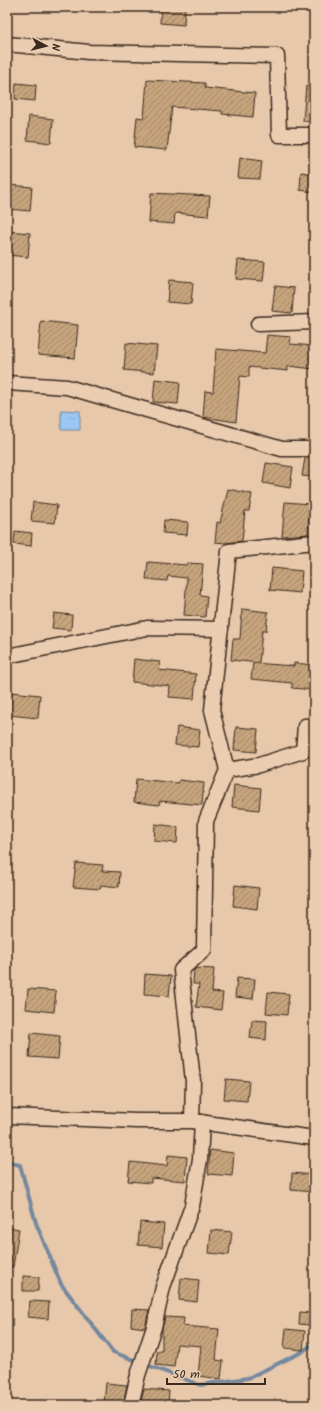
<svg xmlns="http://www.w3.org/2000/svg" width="321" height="1412" font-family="Kalam,sans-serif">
	<defs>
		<pattern id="water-ripples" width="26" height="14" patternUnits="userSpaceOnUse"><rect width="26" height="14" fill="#9ac7f4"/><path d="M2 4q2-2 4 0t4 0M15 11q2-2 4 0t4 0" fill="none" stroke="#86abd1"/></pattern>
		<pattern id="building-hatch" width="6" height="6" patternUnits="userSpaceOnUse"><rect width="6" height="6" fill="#c6a47d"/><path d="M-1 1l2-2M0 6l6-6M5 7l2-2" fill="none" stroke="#a28666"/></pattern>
	</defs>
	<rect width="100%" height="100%" fill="#e7c8aa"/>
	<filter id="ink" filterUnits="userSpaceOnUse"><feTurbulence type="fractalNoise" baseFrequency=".025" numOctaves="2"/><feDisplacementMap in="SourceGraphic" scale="8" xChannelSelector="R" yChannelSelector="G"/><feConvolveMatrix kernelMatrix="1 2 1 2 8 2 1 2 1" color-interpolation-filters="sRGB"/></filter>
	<g filter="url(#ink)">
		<!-- water -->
		<path fill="url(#water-ripples)" stroke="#74889e" d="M 61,410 L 80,411 L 80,430 L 61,430 Z"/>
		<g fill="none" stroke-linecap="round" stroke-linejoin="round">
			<!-- stream -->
			<path stroke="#74889e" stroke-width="4" d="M 7,1162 L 20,1165 L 36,1223 L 61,1284 L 113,1352 L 200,1385 L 248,1378 L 302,1352 L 314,1343"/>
		</g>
		<!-- building -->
		<g fill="url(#building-hatch)" stroke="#3b2a1e">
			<path d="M 161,7 L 185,7 L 184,25 L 160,23 Z"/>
			<path d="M 147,80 L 205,83 L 205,88 L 255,93 L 253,117 L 222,114 L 222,111 L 172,107 L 167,150 L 134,147 L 137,117 L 144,118 Z"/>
			<path d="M 16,83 L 36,85 L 35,101 L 15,99 Z"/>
			<path d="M 306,86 L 314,87 L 314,122 L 303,121 Z"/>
			<path d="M 29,116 L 53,119 L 51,143 L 27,140 Z"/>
			<path d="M 240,158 L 262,161 L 260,179 L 238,178 Z"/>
			<path d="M 301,172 L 314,174 L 314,192 L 300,190 Z"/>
			<path d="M 9,185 L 32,187 L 30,211 L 7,209 Z"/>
			<path d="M 151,193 L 210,196 L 208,216 L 175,213 L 174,224 L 149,222 Z"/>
			<path d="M 7,231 L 30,233 L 28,257 L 7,255 Z"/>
			<path d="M 238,260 L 265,262 L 263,281 L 236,279 Z"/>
			<path d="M 169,280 L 193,282 L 191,304 L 167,302 Z"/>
			<path d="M 275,286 L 294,288 L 292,313 L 272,311 Z"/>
			<path d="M 41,321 L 78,325 L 75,358 L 38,355 Z"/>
			<path d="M 267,335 L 291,337 L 290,344 L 314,346 L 314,369 L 288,366 L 288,371 L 249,367 L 249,377 L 240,376 L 236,422 L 203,417 L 205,391 L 213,392 L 216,349 L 265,353 Z"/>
			<path d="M 126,343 L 157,346 L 154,373 L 124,370 Z"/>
			<path d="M 155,379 L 180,382 L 178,404 L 153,402 Z"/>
			<path d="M 305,458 L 314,458 L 314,477 L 302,476 Z"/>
			<path d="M 266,463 L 293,467 L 290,488 L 263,483 Z"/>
			<path d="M 228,489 L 252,494 L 249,511 L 245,511 L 242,541 L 225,543 L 215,542 L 217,522 L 220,523 Z"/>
			<path d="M 33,502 L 57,505 L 55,523 L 31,521 Z"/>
			<path d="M 285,502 L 310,504 L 308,534 L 282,536 Z"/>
			<path d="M 164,520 L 188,522 L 187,535 L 163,533 Z"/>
			<path d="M 15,531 L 32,533 L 31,546 L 14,544 Z"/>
			<path d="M 148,562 L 187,565 L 187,563 L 203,564 L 200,595 L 207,596 L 205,617 L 184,615 L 187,578 L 168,576 L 167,581 L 146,579 Z"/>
			<path d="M 272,568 L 302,571 L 300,593 L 270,590 Z"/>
			<path d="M 242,609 L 268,612 L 266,631 L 262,631 L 259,663 L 231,660 L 233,639 L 240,639 Z"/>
			<path d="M 54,613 L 72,615 L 71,630 L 52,628 Z"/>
			<path d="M 134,659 L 160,662 L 159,670 L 196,674 L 194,699 L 169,697 L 170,686 L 132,682 Z"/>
			<path d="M 253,663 L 294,666 L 294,663 L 314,665 L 314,690 L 292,688 L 292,683 L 251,679 Z"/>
			<path d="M 11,692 L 40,695 L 38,718 L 9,715 Z"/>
			<path d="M 177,727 L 200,730 L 198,747 L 175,745 Z"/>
			<path d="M 236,727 L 258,729 L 256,752 L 234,750 Z"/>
			<path d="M 136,779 L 179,783 L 179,780 L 204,783 L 202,805 L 160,801 L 159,805 L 134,802 Z"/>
			<path d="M 234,785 L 261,788 L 259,810 L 232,807 Z"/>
			<path d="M 155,824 L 178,827 L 177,843 L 154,841 Z"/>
			<path d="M 76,863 L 103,865 L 102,871 L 120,872 L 119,887 L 101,885 L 100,889 L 73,887 Z"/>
			<path d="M 235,885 L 259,888 L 257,909 L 233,906 Z"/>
			<path d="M 197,968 L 214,969 L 212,992 L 223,993 L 221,1010 L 196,1007 L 199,984 L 193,984 L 194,970 Z"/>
			<path d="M 145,974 L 171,976 L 169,996 L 144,994 Z"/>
			<path d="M 237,978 L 255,979 L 253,999 L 235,997 Z"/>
			<path d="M 28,989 L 56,991 L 54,1012 L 26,1009 Z"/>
			<path d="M 268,992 L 289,994 L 287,1015 L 266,1013 Z"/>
			<path d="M 252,1020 L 267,1021 L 266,1040 L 250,1038 Z"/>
			<path d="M 31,1033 L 60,1036 L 58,1059 L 29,1057 Z"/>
			<path d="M 226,1079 L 249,1081 L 247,1101 L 224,1099 Z"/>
			<path d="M 210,1150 L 234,1153 L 232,1176 L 208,1174 Z"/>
			<path d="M 168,1155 L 187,1157 L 185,1181 L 151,1178 L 151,1183 L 128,1181 L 130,1162 L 167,1166 Z"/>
			<path d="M 292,1173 L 314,1175 L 314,1192 L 291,1190 Z"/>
			<path d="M 140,1222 L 164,1224 L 162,1247 L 138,1245 Z"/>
			<path d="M 7,1227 L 19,1229 L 13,1267 L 7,1267 Z"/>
			<path d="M 211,1230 L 232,1232 L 229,1255 L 209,1253 Z"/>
			<path d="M 23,1276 L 39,1277 L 38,1291 L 23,1291 Z"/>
			<path d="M 181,1278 L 199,1280 L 197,1302 L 179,1300 Z"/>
			<path d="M 30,1301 L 49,1302 L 48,1319 L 28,1317 Z"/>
			<path d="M 132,1309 L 149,1310 L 145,1328 L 131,1326 Z"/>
			<path d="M 300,1312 L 310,1313 L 309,1325 L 299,1324 Z"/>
			<path d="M 165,1317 L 184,1318 L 183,1326 L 219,1329 L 216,1360 L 223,1361 L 221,1379 L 198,1376 L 201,1346 L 177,1344 L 174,1367 L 156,1365 L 157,1351 L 162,1351 L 162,1329 Z"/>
			<path d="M 286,1329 L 305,1331 L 303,1350 L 284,1348 Z"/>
			<path d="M 106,1383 L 127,1385 L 123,1405 L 104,1404 Z"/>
			<path d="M 144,1389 L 169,1391 L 168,1405 L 140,1405 Z"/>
		</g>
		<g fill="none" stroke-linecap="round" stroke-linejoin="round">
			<defs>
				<g id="minor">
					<path d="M 7,44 L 89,52 L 277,56 L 279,135 L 314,135"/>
					<path d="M 258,324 L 314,322"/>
					<path d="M 7,383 L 67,387 L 282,449 L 314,449"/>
					<path d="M 7,656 L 147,628 L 221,629"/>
					<path d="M 227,770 L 259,765 L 303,751 L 305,726 L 314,725"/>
					<path d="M 7,1116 L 137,1121 L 192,1121 L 314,1138"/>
					<path d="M 192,1121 L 193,1081 L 181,970 L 204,950 L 206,821 L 227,770 L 212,710 L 229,551 L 314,542"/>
					<path d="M 131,1405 L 138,1375 L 154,1327 L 163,1287 L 192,1206 L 200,1159 L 202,1122"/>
				</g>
			</defs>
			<!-- minor casing -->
			<use href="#minor" stroke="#3b2a1e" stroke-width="17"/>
			<!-- minor -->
			<use href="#minor" stroke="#ebceb2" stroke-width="14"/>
		</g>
	</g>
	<!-- margin -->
	<rect width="321" height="1412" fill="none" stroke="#ebceb2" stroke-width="24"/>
	<rect x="12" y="12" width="297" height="1388" fill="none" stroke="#3b2a1e" stroke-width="1.5" filter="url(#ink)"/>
	<!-- north arrow -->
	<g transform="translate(46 46) rotate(97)" stroke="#ebceb2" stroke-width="3" paint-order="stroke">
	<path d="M0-3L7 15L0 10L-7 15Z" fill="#3b2a1e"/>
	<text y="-6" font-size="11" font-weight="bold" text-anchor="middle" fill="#3b2a1e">N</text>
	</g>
	<!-- scale -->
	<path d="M167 1378v6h98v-6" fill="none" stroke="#3b2a1e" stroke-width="2"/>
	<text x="173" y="1378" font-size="12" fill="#3b2a1e" stroke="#ebceb2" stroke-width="3" paint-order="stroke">50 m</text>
</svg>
